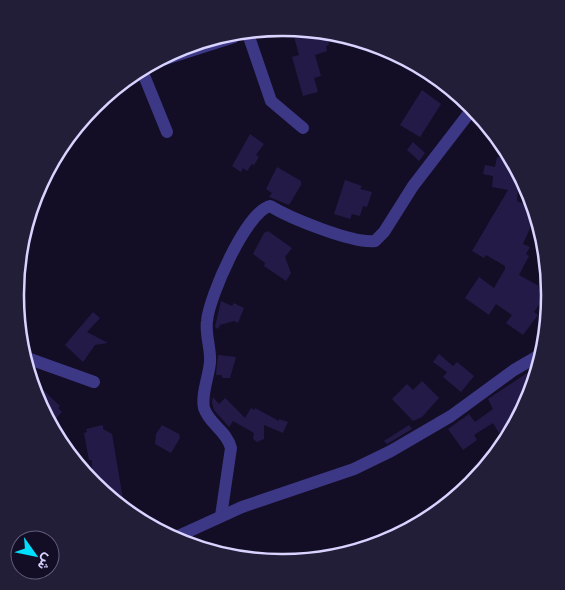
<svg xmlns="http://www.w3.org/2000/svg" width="565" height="590" font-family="Arial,Vazirmatn,sans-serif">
	<rect width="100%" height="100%" fill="#130e26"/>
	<!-- building -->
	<g fill="#241a47">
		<path d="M 299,31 L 327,36 L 329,45 L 326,46 L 327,51 L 315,55 L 321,76 L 314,78 L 318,92 L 303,96 L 292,57 L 299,55 L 293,33 Z"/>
		<path d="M 422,90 L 441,104 L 420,137 L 400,125 Z"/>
		<path d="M 250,134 L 264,144 L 256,155 L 259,157 L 254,165 L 252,164 L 247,171 L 243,168 L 241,172 L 232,166 Z"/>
		<path d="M 413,142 L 425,153 L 419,161 L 407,150 Z"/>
		<path d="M 497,157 L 507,158 L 519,176 L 517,201 L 533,208 L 537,229 L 531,226 L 523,244 L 530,247 L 526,254 L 529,256 L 519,275 L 539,286 L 538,288 L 546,294 L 534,312 L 538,315 L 523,335 L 506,323 L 512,315 L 496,304 L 489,315 L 465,298 L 479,277 L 494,288 L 505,269 L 505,266 L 486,255 L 484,258 L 472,251 L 508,190 L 492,187 L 493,176 L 483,174 L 485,165 L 495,167 Z"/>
		<path d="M 277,167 L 301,181 L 301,185 L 289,205 L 269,197 L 272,193 L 266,189 Z"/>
		<path d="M 345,180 L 362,186 L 360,189 L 372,192 L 367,207 L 363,206 L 360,216 L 352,214 L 350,219 L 334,214 Z"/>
		<path d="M 268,231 L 292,248 L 285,257 L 291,273 L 286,281 L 264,266 L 265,263 L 253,254 L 264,233 Z"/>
		<path d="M 221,301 L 232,306 L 234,303 L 244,308 L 238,323 L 234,321 L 220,325 L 218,329 L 215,327 Z"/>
		<path d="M 93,312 L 100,318 L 87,332 L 108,343 L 95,345 L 83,362 L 65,345 Z"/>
		<path d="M 439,354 L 453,366 L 457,362 L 474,376 L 461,392 L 443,377 L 447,372 L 433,362 Z"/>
		<path d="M 218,355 L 236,357 L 230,378 L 222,378 L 222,375 L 216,375 Z"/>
		<path d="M 536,367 L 530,397 L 512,424 L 499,433 L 493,423 L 474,435 L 477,440 L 463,450 L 448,429 L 469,414 L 475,422 L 493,409 L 488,399 Z"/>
		<path d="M 422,381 L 439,398 L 422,417 L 413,421 L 392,399 L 407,384 L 413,390 Z"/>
		<path d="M 40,387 L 60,406 L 58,408 L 62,412 L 52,423 L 35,397 L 35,394 Z"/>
		<path d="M 213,397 L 219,404 L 225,398 L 245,418 L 251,408 L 254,410 L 255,408 L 279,421 L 279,419 L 288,422 L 283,433 L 264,425 L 264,439 L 257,442 L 253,439 L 254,433 L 233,421 L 229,427 L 214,410 L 212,402 Z"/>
		<path d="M 103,425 L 103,429 L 112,434 L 124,505 L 92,483 L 92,460 L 89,460 L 84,433 L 87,432 L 86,429 Z"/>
		<path d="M 162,425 L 179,434 L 180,438 L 171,453 L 155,444 L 156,434 Z"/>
		<path d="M 409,425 L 412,429 L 387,444 L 384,441 Z"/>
	</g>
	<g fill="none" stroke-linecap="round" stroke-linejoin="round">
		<!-- minor -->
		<g stroke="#3d3886" stroke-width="12">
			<path d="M 248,34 L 271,101 L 303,128"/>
			<path d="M 162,60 L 234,37"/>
			<path d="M 143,73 L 167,132"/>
			<path d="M 27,358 L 94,382"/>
			<path d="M 221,516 L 231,448 C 227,431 209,424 204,408 C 201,394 209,376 210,362 C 211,348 205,335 207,321 C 209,297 246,212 270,206 C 290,218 353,244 375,241 L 384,232 L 413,186 L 473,108"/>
			<path d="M 174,538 L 242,507 L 354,469 L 391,451 L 451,416 L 514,370 L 538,356"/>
		</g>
	</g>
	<!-- crop -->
	<path d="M0 0H565V590H0ZM282 36H283A258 258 0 0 1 541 294V296A258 258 0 0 1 283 554H282A258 258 0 0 1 24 296V294A258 258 0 0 1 282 36Z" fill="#231e37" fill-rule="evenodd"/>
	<path fill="none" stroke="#d9d3ff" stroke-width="2.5" d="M282 36H283A258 258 0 0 1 541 294V296A258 258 0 0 1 283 554H282A258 258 0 0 1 24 296V294A258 258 0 0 1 282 36Z"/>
	<!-- north arrow -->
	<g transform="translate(35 555) rotate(123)"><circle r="24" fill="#130e26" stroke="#625d7d"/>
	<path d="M0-4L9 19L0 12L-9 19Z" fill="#00e0fe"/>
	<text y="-8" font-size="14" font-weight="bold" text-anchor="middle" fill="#d9d3ff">ش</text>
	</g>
</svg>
